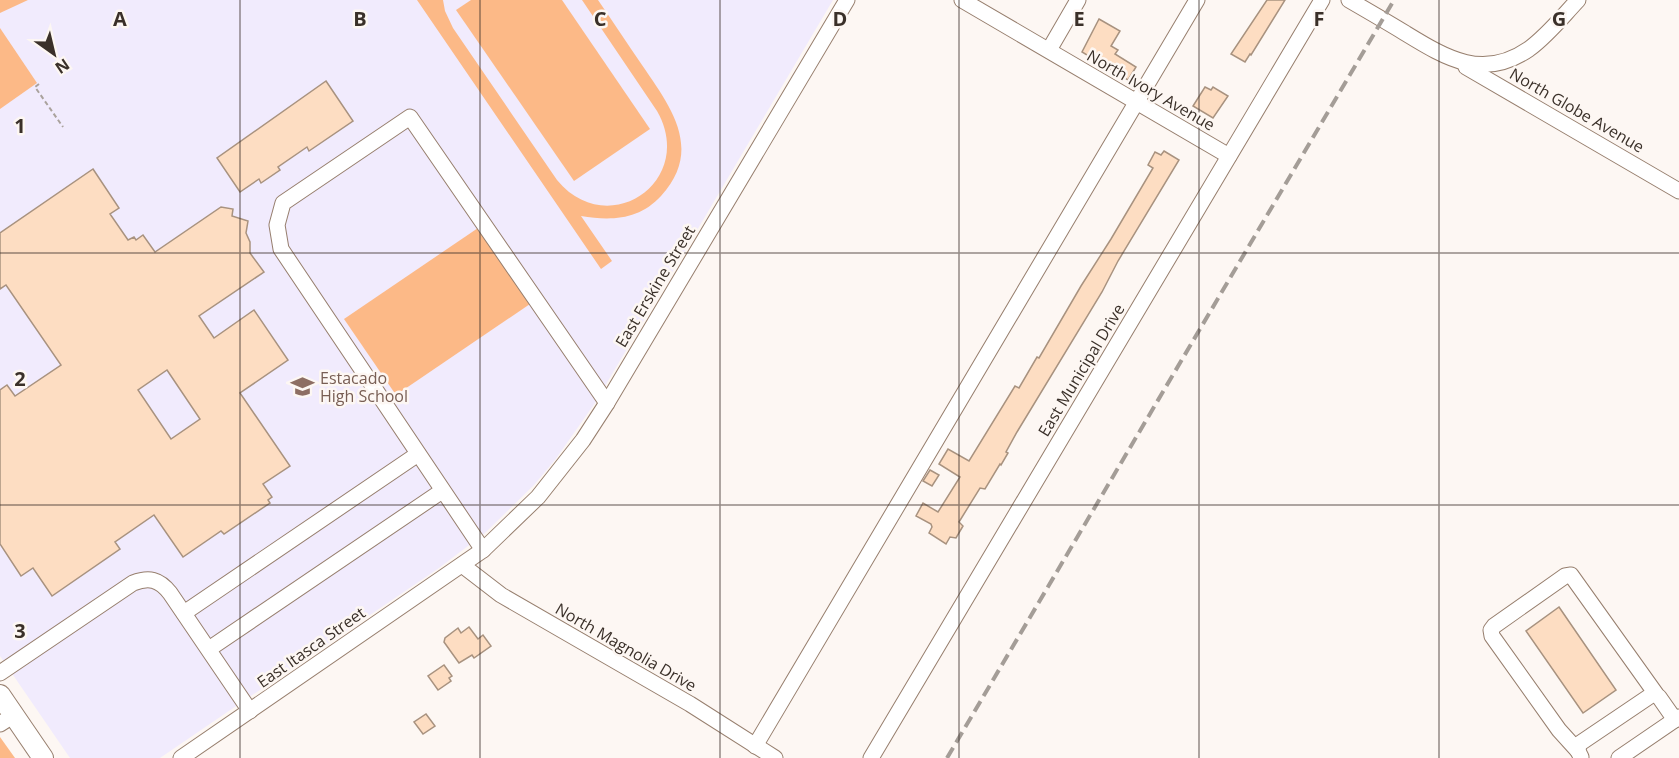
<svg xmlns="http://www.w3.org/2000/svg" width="1679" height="758" font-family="'Open Sans',sans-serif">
	<rect width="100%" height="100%" fill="#fdf7f3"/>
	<!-- education -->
	<path fill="#f1ebfd" d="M 0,0 L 833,0 L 595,403 L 555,460 L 534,485 L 485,533 L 439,568 L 160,758 L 70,758 L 0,656 Z"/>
	<!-- green -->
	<g fill="#fcb987">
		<path d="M 0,0 L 28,0 L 0,13 Z"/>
		<path d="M 417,0 L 443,0 L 445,11 L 453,28 L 557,180 C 608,242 697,181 657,111 L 582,0 L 598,0 C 613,22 627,43 642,65 C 670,106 704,149 661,196 C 639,220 611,221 581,216 L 612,261 L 601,269 Z"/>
		<path d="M 471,0 L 562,0 L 650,129 L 574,181 L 456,10 Z"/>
		<path d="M 0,28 L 37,83 L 0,109 Z"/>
		<path d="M 478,228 L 530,304 L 396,395 L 344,319 Z"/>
		<path d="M 0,737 L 15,758 L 0,758 Z"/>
	</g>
	<!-- building -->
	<g fill="#fdddc2" stroke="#a8927f" stroke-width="1.5" fill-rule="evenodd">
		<path d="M 1267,0 L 1285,0 L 1251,55 L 1250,54 L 1245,62 L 1231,54 Z"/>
		<path d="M 1099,19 L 1120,31 L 1111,46 L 1118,50 L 1115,54 L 1136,67 L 1128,80 L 1082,52 Z"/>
		<path d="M 326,81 L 353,121 L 309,151 L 307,147 L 278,167 L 280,170 L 261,183 L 259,179 L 240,192 L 217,158 Z"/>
		<path d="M 1205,87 L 1211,90 L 1213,87 L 1228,96 L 1213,118 L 1193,106 Z"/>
		<path d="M 1164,151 L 1179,160 L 1118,261 L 1102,292 L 1017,432 L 1006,452 L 1008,453 L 1001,465 L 1000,464 L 985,489 L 980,488 L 959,522 L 963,526 L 956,538 L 950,537 L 946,544 L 929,533 L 932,527 L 931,524 L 916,516 L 923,503 L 938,512 L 960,477 L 939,464 L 948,449 L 969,461 L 1015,386 L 1019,388 L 1037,357 L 1039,358 L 1081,286 L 1111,239 L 1153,168 L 1148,165 L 1155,152 L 1161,155 Z"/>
		<path d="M 93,169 L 119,208 L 110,214 L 128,240 L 134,237 L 136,240 L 143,235 L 155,252 L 221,207 L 233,209 L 232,216 L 248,221 L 246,233 L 250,242 L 250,253 L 264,272 L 199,316 L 214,338 L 254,310 L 288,360 L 240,393 L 290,466 L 263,484 L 272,497 L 268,500 L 270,503 L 224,534 L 221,531 L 183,557 L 154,515 L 115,542 L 120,549 L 52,596 L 33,568 L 21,576 L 0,544 L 0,390 L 7,385 L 15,396 L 61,365 L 6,285 L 0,289 L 0,233 ZM 167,370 L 200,419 L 171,439 L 138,390 Z"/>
		<path d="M 930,470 L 939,475 L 932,486 L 923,481 Z"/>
		<path d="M 1559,607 L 1616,690 L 1583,713 L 1526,631 Z"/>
		<path d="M 469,627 L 478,639 L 483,635 L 491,646 L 474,658 L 472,655 L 459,663 L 444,642 L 445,638 L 458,628 L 461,633 Z"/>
		<path d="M 444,665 L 452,676 L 449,678 L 451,681 L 438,690 L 428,676 Z"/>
		<path d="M 426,714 L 435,726 L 423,734 L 414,722 Z"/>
	</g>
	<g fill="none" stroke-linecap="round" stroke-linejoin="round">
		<defs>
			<g id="minor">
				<path d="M 962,0 L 1229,156"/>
				<path d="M 1349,0 C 1368,11 1387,22 1405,33 C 1446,58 1483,81 1529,49 C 1548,35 1562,17 1578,0"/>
				<path d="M 1049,50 L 1078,0"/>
				<path d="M 1466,67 L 1679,191"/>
				<path d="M 483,550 L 281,249 L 277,225 L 283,203 L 410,117 L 607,403"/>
				<path d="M 462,565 L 501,595 L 690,704 L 775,758"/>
				<path d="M 184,613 L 418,454"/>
				<path d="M 209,649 L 442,491"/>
				<path d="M 0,673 L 133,583 C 149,577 159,579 170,593 L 250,711"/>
				<path d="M 0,724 L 14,715"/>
				<path d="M 755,746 L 1197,0"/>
				<path d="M 1578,751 L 1559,730 L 1492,636 L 1491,630 L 1494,626 L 1565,576 L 1571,575 L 1656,694"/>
				<path d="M 1581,757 L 1578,751 L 1579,744 L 1653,694 L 1659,697 L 1675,720"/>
				<path d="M 181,758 L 483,550 L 538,497 L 583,440 L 607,403 L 847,0"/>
				<path d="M 871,758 L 1322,0"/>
				<path d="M 1619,758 L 1679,717"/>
			</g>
			<path id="major" d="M 0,695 L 43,758"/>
		</defs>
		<!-- minor casing -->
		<use href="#minor" stroke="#977f6e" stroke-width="17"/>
		<!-- major casing -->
		<use href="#major" stroke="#977f6e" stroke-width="22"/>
		<!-- path -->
		<path stroke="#aaa29d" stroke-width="2" stroke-dasharray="4.5 3" stroke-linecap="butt" d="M 39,84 L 35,87 L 63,127"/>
		<!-- minor -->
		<use href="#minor" stroke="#fff" stroke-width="15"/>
		<!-- major -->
		<use href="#major" stroke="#fff" stroke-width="20"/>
		<!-- rail -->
		<path stroke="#a49d97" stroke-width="4" stroke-dasharray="12 6" stroke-linecap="butt" d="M 947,758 L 1394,0"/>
	</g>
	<!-- grid -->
	<path fill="none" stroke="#3a3029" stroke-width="1.5" stroke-opacity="0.55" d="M 240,0 L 240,758M 480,0 L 480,758M 720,0 L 720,758M 959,0 L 959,758M 1199,0 L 1199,758M 1439,0 L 1439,758M 0,253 L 1679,253M 0,505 L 1679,505"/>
	<!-- icons -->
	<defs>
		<symbol id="school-bare" viewBox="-9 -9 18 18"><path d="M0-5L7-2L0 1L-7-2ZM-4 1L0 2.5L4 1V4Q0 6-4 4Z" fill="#8d6e63" stroke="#fdf7f3" stroke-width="2.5" paint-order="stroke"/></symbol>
	</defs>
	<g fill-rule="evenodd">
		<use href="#school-bare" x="286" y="370" width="33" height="33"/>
	</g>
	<g text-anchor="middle" stroke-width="5" stroke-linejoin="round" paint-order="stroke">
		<!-- street labels -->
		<g font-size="16" fill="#3a3029" stroke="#fdf7f3">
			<text transform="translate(1151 90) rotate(30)" y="6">North Ivory Avenue</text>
			<text transform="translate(1577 110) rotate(30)" y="6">North Globe Avenue</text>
			<text transform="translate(655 286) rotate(-59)" y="6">East Erskine Street</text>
			<text transform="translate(1081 370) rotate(-59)" y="6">East Municipal Drive</text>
			<text transform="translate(311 647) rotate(-35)" y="6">East Itasca Street</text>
			<text transform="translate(626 647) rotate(30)" y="6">North Magnolia Drive</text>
		</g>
		<!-- education labels -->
		<g font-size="16" fill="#785e54" stroke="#fdf7f3" text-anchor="start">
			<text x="320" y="384">Estacado<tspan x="320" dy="18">High School</tspan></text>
		</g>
	</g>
	<g font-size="20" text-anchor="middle" font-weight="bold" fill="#3a3029" stroke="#fdf7f3" stroke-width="5" stroke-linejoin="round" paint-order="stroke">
		<text x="120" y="26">A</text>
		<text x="360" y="26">B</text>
		<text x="600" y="26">C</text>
		<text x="840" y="26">D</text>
		<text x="1079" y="26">E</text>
		<text x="1319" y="26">F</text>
		<text x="1559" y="26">G</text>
		<text x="20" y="133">1</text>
		<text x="20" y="386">2</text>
		<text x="20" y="638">3</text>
	</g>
	<!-- north arrow -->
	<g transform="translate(54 54) rotate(146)" stroke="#fdf7f3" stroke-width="4.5" paint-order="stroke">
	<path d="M0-4.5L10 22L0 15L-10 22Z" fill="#3a3029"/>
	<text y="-9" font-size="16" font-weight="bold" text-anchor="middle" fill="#3a3029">N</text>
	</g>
</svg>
